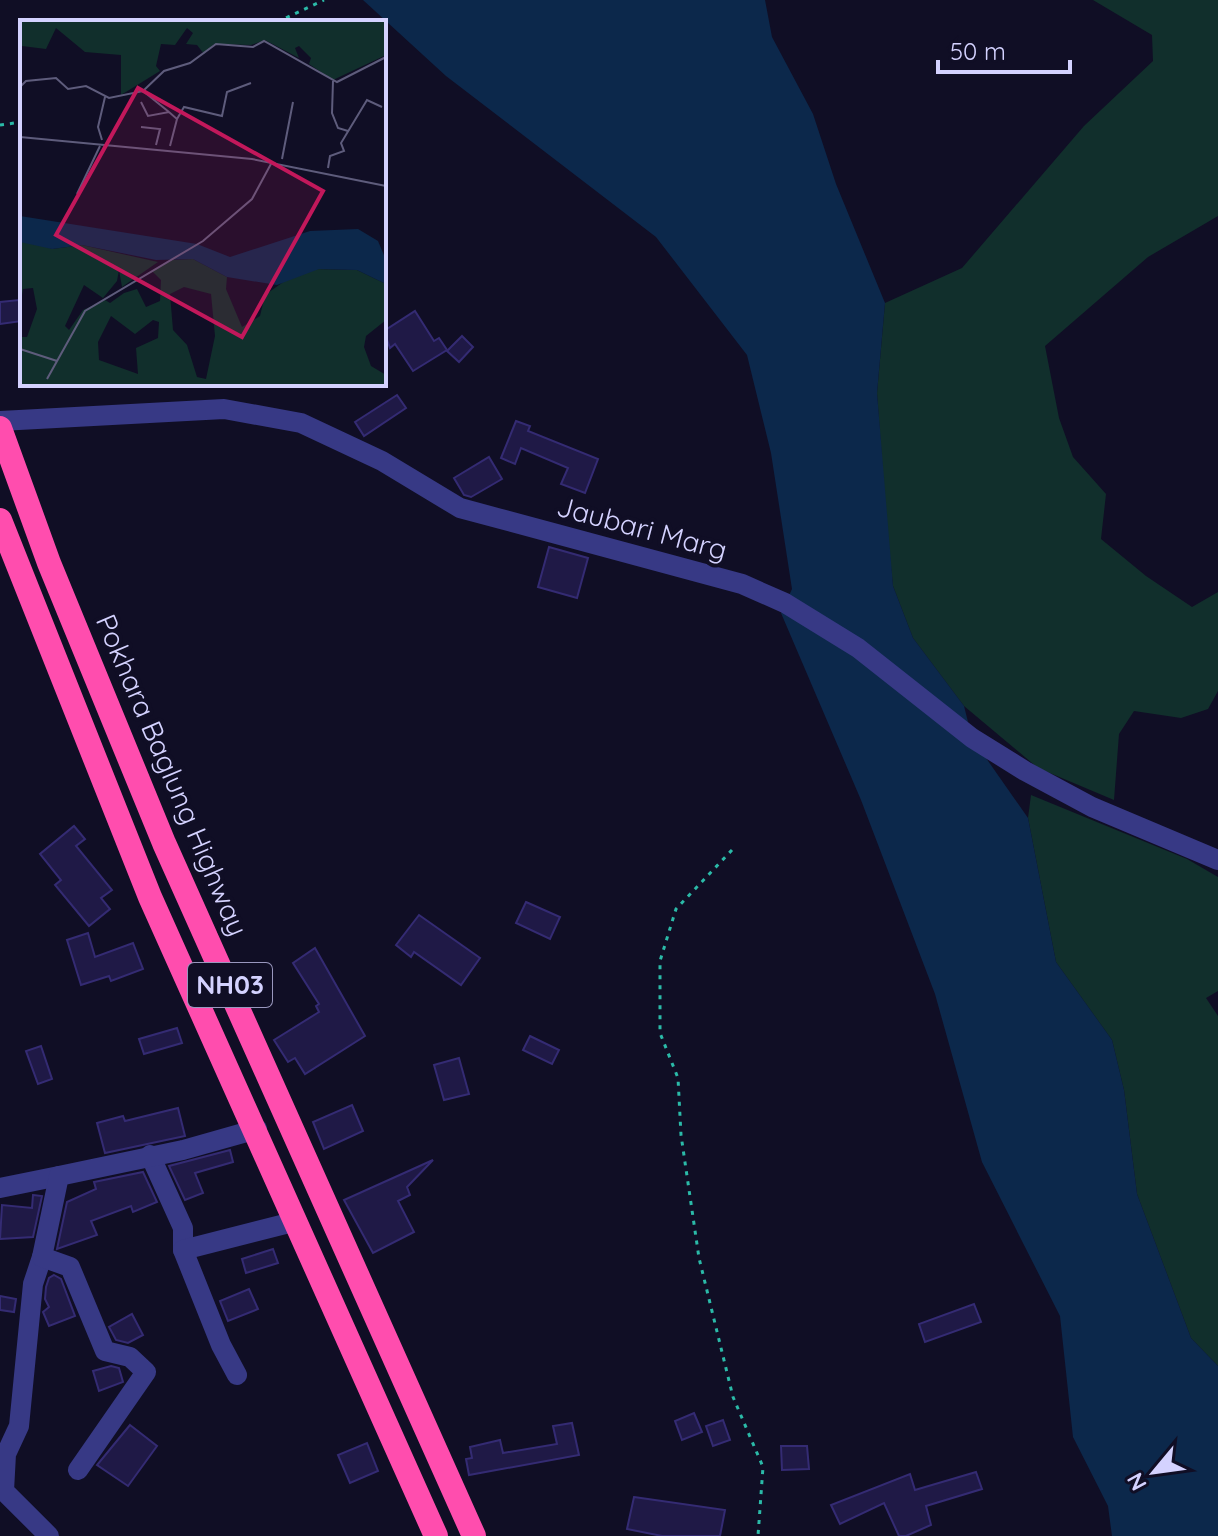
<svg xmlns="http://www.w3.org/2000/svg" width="1218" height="1536" font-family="Quicksand,sans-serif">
	<rect width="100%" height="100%" fill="#100e25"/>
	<!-- green -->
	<g fill="#112f2c">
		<path d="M 1093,0 L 1218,0 L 1218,216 L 1148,257 L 1045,346 L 1059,418 L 1073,457 L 1106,494 L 1101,539 L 1146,576 L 1192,607 L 1218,592 L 1218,691 L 1208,709 L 1181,718 L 1134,711 L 1119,734 L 1114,800 L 1038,768 L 964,706 L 913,638 L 893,586 L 887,528 L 877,393 L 885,303 L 962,268 L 1084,126 L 1153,61 L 1152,35 Z"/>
		<path d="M 1031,795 L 1187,859 L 1218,877 L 1218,991 L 1206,998 L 1218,1016 L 1218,1366 L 1191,1338 L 1137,1194 L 1124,1090 L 1112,1040 L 1056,962 L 1028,818 Z"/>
	</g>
	<!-- water -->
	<path fill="#0c284b" d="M 363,0 L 765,0 L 772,37 L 813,114 L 836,184 L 885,303 L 877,393 L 893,586 L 913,638 L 964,706 L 972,738 L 1028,818 L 1056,962 L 1112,1040 L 1124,1090 L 1137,1194 L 1191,1338 L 1218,1366 L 1218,1536 L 1112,1536 L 1108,1506 L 1073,1437 L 1060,1316 L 982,1162 L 935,994 L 861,800 L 781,613 L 792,589 L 771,453 L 747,355 L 656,237 L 446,76 Z"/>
	<!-- building -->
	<g fill="#1f1946" stroke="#342b73" stroke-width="2">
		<path d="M 19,300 L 22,321 L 0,324 L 0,302 Z"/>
		<path d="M 415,311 L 434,341 L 439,338 L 447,350 L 413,371 L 395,344 L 390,348 L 384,331 Z"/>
		<path d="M 462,336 L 473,347 L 459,362 L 447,351 Z"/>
		<path d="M 397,395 L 406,408 L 364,436 L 355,422 Z"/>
		<path d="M 516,421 L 530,426 L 528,431 L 598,459 L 585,493 L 561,484 L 568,468 L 521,448 L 515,464 L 501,458 Z"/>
		<path d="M 489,457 L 502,479 L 471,497 L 464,495 L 454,478 Z"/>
		<path d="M 549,547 L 588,558 L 577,598 L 538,587 Z"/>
		<path d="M 74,826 L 85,839 L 76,846 L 112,890 L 101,898 L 110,909 L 89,926 L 55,885 L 61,880 L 40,854 Z"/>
		<path d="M 526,902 L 560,917 L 550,939 L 516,923 Z"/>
		<path d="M 419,915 L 480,958 L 461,985 L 414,952 L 411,957 L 396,945 Z"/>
		<path d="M 88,933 L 95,957 L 133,943 L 143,969 L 111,981 L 109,976 L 81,985 L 67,940 Z"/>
		<path d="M 315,948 L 365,1036 L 305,1074 L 295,1058 L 288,1062 L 274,1040 L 319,1012 L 316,1006 L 319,1004 L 293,963 Z"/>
		<path d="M 177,1028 L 182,1043 L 144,1054 L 139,1039 Z"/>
		<path d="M 530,1036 L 559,1050 L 552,1064 L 523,1050 Z"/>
		<path d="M 41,1046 L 52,1079 L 38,1084 L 26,1051 Z"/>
		<path d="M 459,1058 L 469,1094 L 444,1100 L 434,1065 Z"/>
		<path d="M 352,1105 L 363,1131 L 324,1149 L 313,1122 Z"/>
		<path d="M 178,1108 L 185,1136 L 105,1153 L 97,1123 L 123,1116 L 125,1121 Z"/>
		<path d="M 230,1150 L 233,1162 L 195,1173 L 203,1193 L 185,1200 L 169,1166 Z"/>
		<path d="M 433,1160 L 407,1187 L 410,1195 L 398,1201 L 414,1232 L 373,1253 L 344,1200 Z"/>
		<path d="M 143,1172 L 157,1202 L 133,1212 L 131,1206 L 91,1221 L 97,1235 L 57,1249 L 67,1202 L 96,1189 L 94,1182 Z"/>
		<path d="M 33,1195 L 42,1196 L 33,1237 L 0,1239 L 2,1205 L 32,1208 Z"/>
		<path d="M 273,1249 L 278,1263 L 246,1273 L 242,1259 Z"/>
		<path d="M 54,1275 L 61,1279 L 75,1316 L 49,1326 L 43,1312 L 49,1307 L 45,1299 L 46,1287 L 49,1278 Z"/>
		<path d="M 249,1289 L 258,1309 L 228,1321 L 220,1301 Z"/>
		<path d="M 0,1296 L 16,1299 L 14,1312 L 0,1310 Z"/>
		<path d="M 974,1304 L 981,1322 L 925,1342 L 919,1324 Z"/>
		<path d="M 132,1314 L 143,1335 L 128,1343 L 116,1340 L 109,1327 Z"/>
		<path d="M 111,1366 L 119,1368 L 123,1382 L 99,1391 L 93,1371 Z"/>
		<path d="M 694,1413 L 702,1432 L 682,1440 L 675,1421 Z"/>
		<path d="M 723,1420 L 730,1440 L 713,1446 L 706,1426 Z"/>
		<path d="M 572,1423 L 579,1455 L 469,1475 L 466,1459 L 472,1458 L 470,1447 L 500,1440 L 503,1453 L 557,1444 L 553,1426 Z"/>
		<path d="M 130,1425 L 157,1446 L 128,1486 L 97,1465 Z"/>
		<path d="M 367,1443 L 378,1471 L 350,1483 L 338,1455 Z"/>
		<path d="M 781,1446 L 807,1446 L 809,1469 L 782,1470 Z"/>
		<path d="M 976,1472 L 982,1489 L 926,1506 L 931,1525 L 906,1536 L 899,1536 L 884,1503 L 840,1524 L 831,1505 L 910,1474 L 915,1490 Z"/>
		<path d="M 634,1497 L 725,1510 L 720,1536 L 662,1536 L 627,1529 Z"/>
	</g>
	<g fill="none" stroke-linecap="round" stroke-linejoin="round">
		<!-- path -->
		<g stroke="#2bbaa8" stroke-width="3" stroke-dasharray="4 6" stroke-linecap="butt">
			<path d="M 277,22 L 324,0"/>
			<path d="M 0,125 L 22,122"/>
			<path d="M 732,850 L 676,909 L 660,961 L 660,1033 L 678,1078 L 681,1135 L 699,1258 L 733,1397 L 763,1467 L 758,1536"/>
		</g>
		<!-- minor -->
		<g stroke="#373985" stroke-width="20">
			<path d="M 0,421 L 224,409 L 301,423 L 382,461 L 460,508 L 742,584 L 785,603 L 858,648 L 972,738 L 1025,771 L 1092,807 L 1218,860"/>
			<path d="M 150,1155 L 183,1228 L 183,1250"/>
			<path d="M 0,1188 L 59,1176"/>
			<path d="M 42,1257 L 33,1284 L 19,1426 L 6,1454 L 4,1491 L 49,1536"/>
			<path d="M 237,1375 L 221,1345 L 183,1250 L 297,1221"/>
			<path d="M 78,1470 L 146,1372 L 130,1357 L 105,1351 L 70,1267 L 42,1257 L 59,1176 L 183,1150 L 257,1129"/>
		</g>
		<!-- highway -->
		<g stroke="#ff4dae" stroke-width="24">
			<path d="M 0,428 L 49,563 L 164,843 L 474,1536"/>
			<path d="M 0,520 L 150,897 L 436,1536"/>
		</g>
	</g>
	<g text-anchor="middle" stroke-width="8" stroke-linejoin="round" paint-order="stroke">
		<!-- shield labels -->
		<rect fill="#100e25" stroke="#9997be" stroke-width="2" x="188" y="963" width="84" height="44" rx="6"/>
		<g font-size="26" font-weight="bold" fill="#d4d2ff">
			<text x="230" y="994">NH03</text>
		</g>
		<!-- street labels -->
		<g font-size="28" fill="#d4d2ff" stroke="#100e25">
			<text transform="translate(642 528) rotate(15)" y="10">Jaubari Marg</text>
			<text transform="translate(172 775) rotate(67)" y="10">Pokhara Baglung Highway</text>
		</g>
	</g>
	<!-- overview -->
	<g transform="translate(20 20)">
		<rect width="366" height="366" fill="#100e25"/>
		<path d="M 0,1 L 366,1 L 366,35 L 313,60 L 289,44 L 291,38 L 279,26 L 275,28 L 279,38 L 245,20 L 231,25 L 194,24 L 184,34 L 177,25 L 166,24 L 173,13 L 167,8 L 155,25 L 141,24 L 136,46 L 140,51 L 101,75 L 101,35 L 65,32 L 36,8 L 26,29 L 2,26 ZM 9,220 L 32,229 L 62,225 L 138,242 L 102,267 L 99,250 L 97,261 L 83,278 L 64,265 L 45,306 L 49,310 L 63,290 L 85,280 L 90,283 L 104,273 L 117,269 L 126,287 L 140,281 L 141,260 L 132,251 L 153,240 L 173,239 L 207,257 L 206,269 L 222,307 L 240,296 L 245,275 L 266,260 L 294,249 L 337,250 L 366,264 L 366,300 L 346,316 L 344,327 L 351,346 L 366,355 L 366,365 L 0,365 L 0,317 L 7,317 L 17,289 L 13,268 L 3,269 L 0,288 L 0,222 ZM 164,267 L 191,274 L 195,316 L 186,359 L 177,357 L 167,325 L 153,310 L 150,274 ZM 91,296 L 115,314 L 133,300 L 139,302 L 138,318 L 116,328 L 118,354 L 79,340 L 78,322 Z" fill="#112f2c" fill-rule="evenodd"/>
		<path d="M 0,196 L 177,224 L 210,237 L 290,211 L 338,209 L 358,221 L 366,240 L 366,264 L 337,250 L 299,249 L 257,265 L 207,257 L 173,239 L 136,240 L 62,225 L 32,229 L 0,222 Z" fill="#0c284b"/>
		<path fill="none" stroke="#5e5c7c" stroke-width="2" d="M 313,61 L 312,93 L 318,108 L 328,111M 0,67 L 6,61 L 36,58 L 48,69 L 66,66 L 89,78 L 123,71 L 149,92M 123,71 L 144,51 L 170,43 L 196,24 L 233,27 L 244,21 L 317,62 L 366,37M 121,82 L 128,96 L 149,92 L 157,99 L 150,126M 157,99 L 164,87 L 202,96 L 207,72 L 231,63M 121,107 L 140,109 L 136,125M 0,117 L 232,139 L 366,166M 82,120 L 78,107 L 85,77M 262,139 L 273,82M 308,148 L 310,136 L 324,131 L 321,123 L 347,80 L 362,87M 57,174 L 80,126M 0,329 L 37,341M 27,359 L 65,291 L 183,221 L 232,179 L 252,142"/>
		<path fill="#c2185b" fill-opacity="0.15" stroke="#c2185b" stroke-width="4" d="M 118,68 L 303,171 L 222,317 L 36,215 Z"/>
		<rect width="366" height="366" fill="none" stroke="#d4d2ff" stroke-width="4"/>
	</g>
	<!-- north arrow -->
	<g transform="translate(1154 1472) rotate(241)" stroke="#100e25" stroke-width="6" paint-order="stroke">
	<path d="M0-6L14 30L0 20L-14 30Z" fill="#d4d2ff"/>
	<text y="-12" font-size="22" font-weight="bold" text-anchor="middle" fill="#d4d2ff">N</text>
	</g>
	<!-- scale -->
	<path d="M938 60v12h132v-12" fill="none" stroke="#d4d2ff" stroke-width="4"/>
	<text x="950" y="60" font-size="24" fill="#d4d2ff" stroke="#100e25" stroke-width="6" paint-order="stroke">50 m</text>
</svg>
